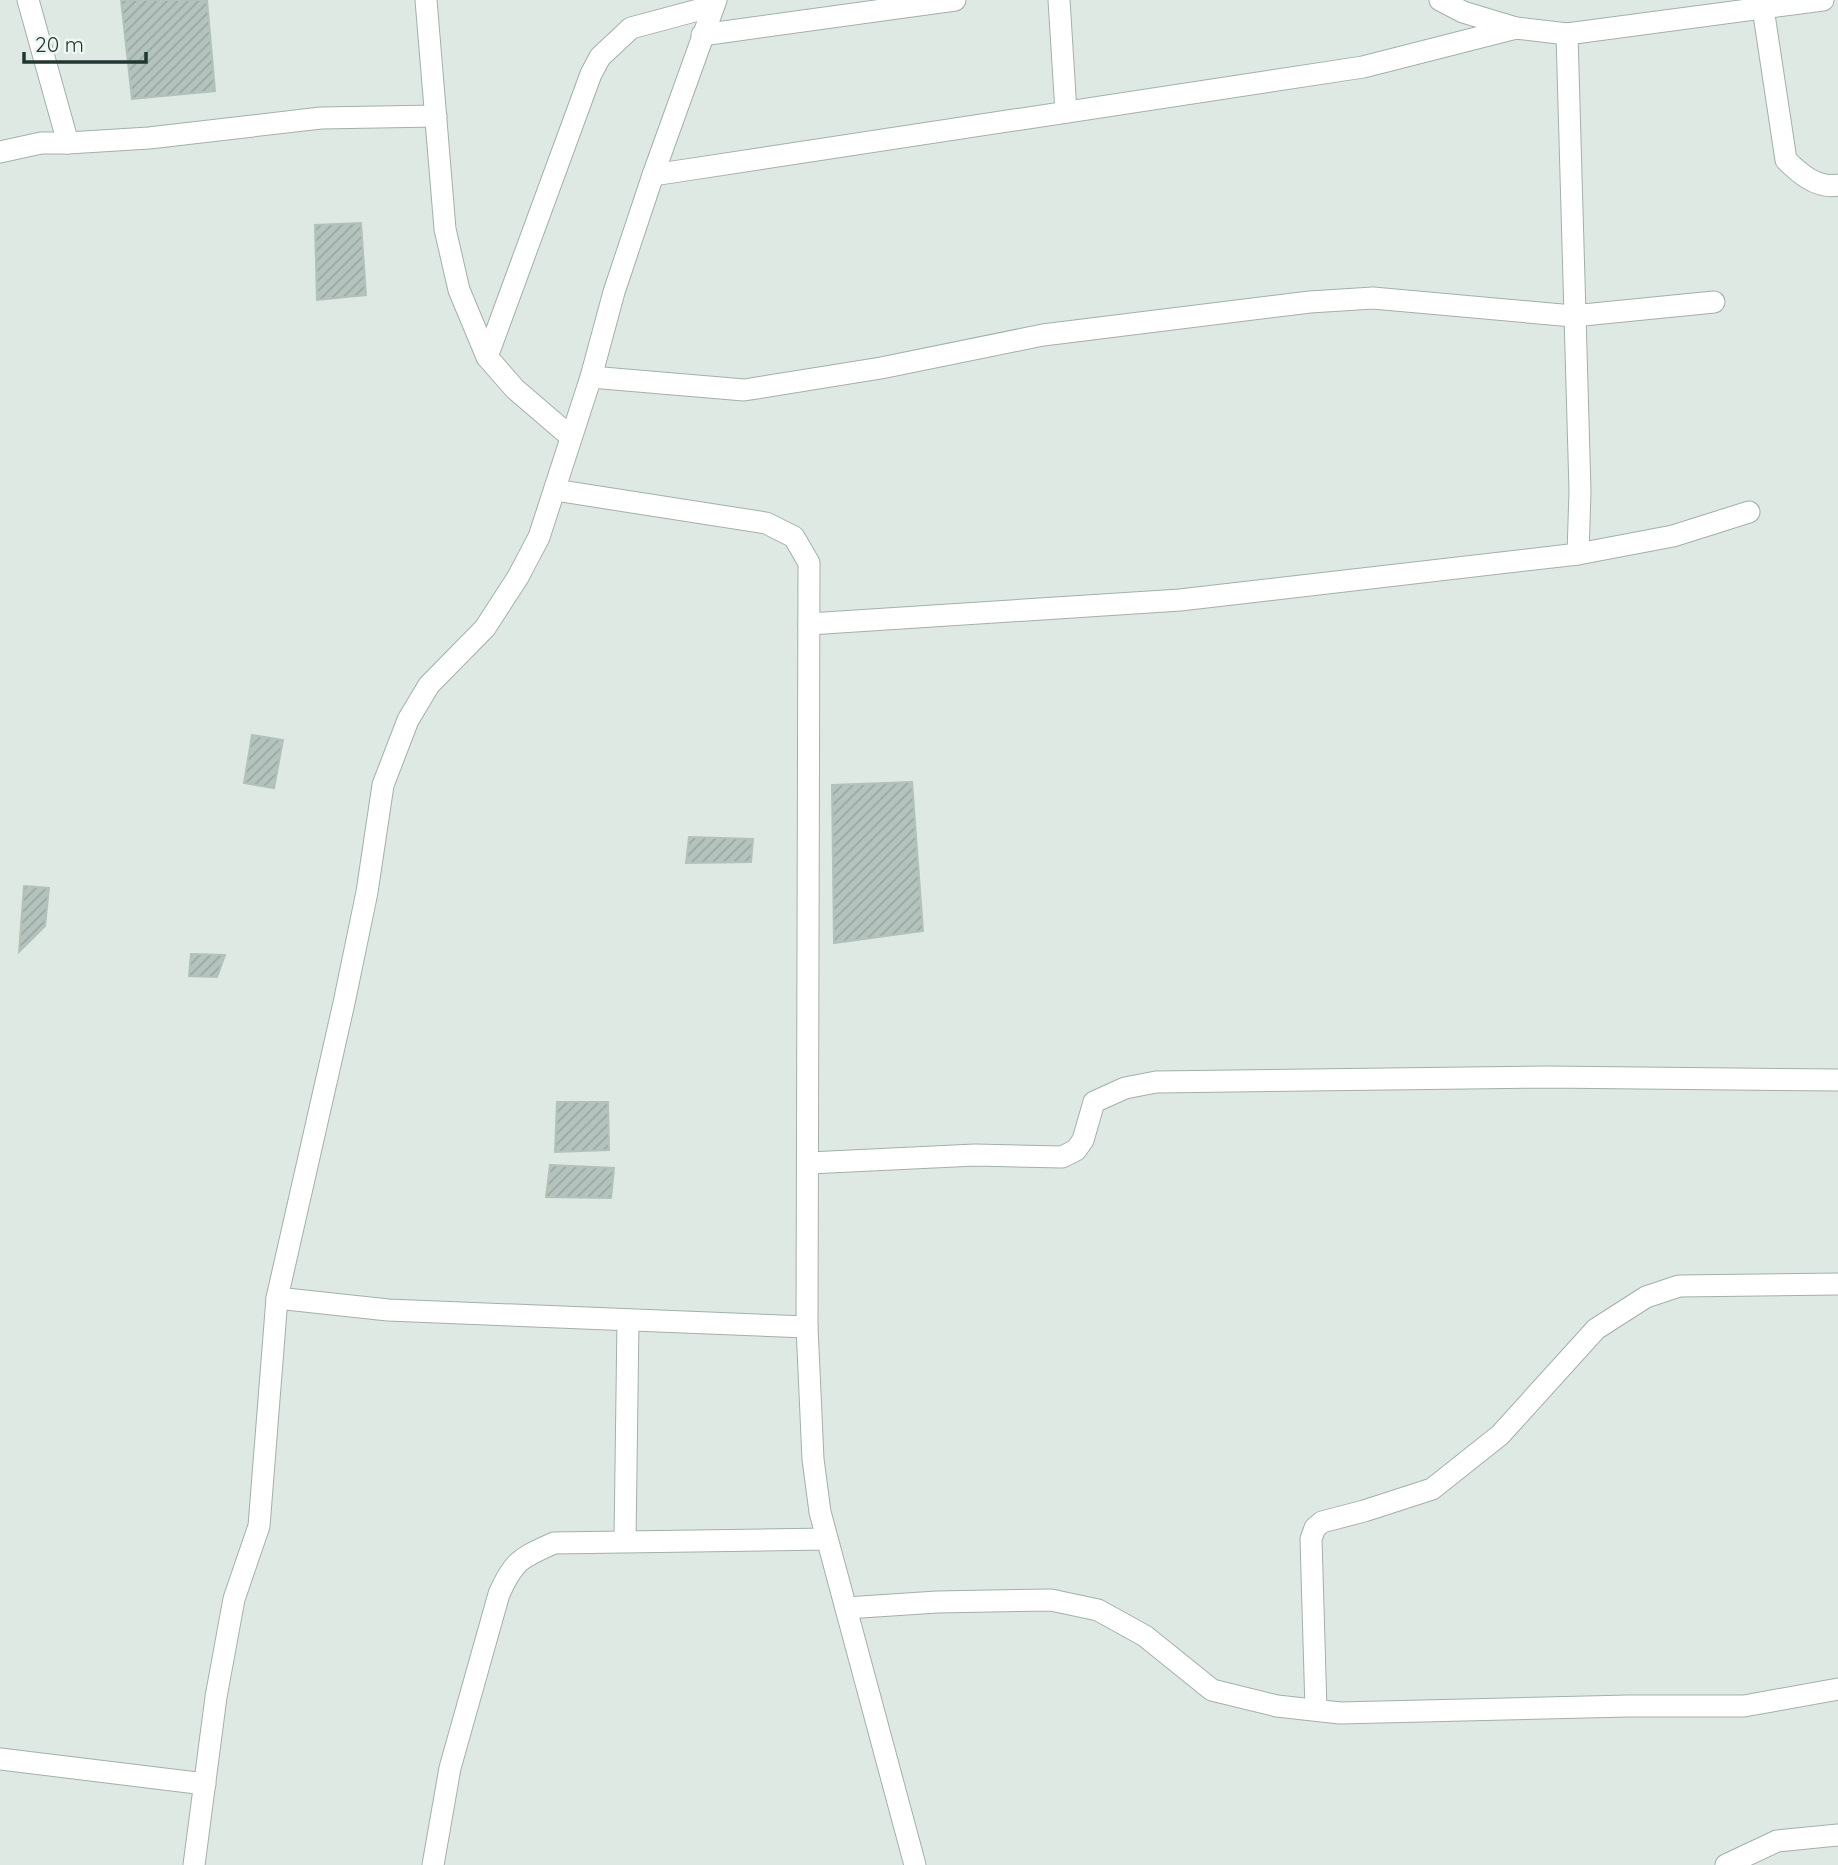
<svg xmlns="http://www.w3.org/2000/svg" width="1838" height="1865" font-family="Quicksand,sans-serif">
	<defs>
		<pattern id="building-hatch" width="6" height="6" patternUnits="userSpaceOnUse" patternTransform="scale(1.75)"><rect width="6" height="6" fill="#b4c3bd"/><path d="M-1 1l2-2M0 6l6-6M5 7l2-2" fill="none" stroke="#9aa8a3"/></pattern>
	</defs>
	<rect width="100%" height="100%" fill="#dee9e4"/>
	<!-- building -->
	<g fill="url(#building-hatch)" stroke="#b2c2bb" stroke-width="2">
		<path d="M 121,0 L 207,0 L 215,91 L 132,99 Z"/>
		<path d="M 361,223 L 366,295 L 317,300 L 315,225 Z"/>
		<path d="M 252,735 L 283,740 L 274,788 L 244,783 Z"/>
		<path d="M 912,782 L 923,931 L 834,943 L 832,785 Z"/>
		<path d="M 689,837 L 753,839 L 751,862 L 686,863 Z"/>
		<path d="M 24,886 L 49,888 L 45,926 L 19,952 Z"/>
		<path d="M 191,954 L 225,955 L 217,977 L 189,976 Z"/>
		<path d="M 557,1102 L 608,1102 L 609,1150 L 555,1152 Z"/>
		<path d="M 550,1165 L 614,1168 L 611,1198 L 546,1197 Z"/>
	</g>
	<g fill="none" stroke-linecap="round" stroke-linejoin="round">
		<defs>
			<g id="minor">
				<path d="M 28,0 L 68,143"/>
				<path d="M 426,0 L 445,229 L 459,290 L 487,357 L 515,389 L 571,437"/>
				<path d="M 1059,0 L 1066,112"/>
				<path d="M 1440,0 L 1463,12 L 1516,28 L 1567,34 L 1823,0"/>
				<path d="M 1763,8 L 1786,160 C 1799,173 1817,189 1838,185"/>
				<path d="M 1567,34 L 1580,491 L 1578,554"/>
				<path d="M 702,35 L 955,0"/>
				<path d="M 0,152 L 41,143 L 68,143 L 149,138 L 321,118 L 436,116"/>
				<path d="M 653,175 L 1363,67 L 1516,28"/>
				<path d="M 487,357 L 591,74 L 600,57 L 631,28 L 713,6"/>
				<path d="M 591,377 L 744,390 L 881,368 L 1043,335 L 1310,302 L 1373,298 L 1573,316 L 1714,302"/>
				<path d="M 555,490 L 766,523 L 794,537 L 809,563 L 807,1327 L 813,1459 L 820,1512 L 915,1865"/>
				<path d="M 809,624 L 1180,600 L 1578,554 L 1673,536 L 1749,512"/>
				<path d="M 809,1163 L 975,1155 L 1062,1157 L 1076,1150 L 1083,1140 L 1094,1102 L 1125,1088 L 1156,1082 L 1547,1077 L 1838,1080"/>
				<path d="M 277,1298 L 388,1310 L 807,1327"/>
				<path d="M 625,1541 L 628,1320"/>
				<path d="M 846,1608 L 937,1602 L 1051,1600 L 1098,1610 L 1145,1636 L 1212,1690 L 1277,1706 L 1340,1713 L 1628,1706 L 1744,1706 L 1838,1689"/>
				<path d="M 1316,1710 L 1311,1539 L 1315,1528 L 1322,1522 L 1364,1511 L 1432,1489 L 1500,1435 L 1596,1329 L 1646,1297 L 1679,1286 L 1838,1284"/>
				<path d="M 0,1759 L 205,1784"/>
				<path d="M 194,1865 L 216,1697 L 234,1599 L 259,1526 L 277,1298 L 344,1003 L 367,892 L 383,785 L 408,720 L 429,685 L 485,628 L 518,577 L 539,537 L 591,377 L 614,292 L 653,175 L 716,0"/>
				<path d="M 433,1865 L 450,1768 L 499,1594 C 514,1560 521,1558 554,1543 L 827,1539"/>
				<path d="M 1726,1865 L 1777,1841 L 1838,1835"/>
			</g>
		</defs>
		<!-- minor casing -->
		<use href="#minor" stroke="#a2b0ab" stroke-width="23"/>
		<!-- minor -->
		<use href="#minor" stroke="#fff" stroke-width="21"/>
	</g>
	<!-- scale -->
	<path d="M24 52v10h122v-10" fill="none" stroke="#213732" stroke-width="3.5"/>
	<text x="35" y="52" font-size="21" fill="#213732" stroke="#eef6f2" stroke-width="5" paint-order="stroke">20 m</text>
</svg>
